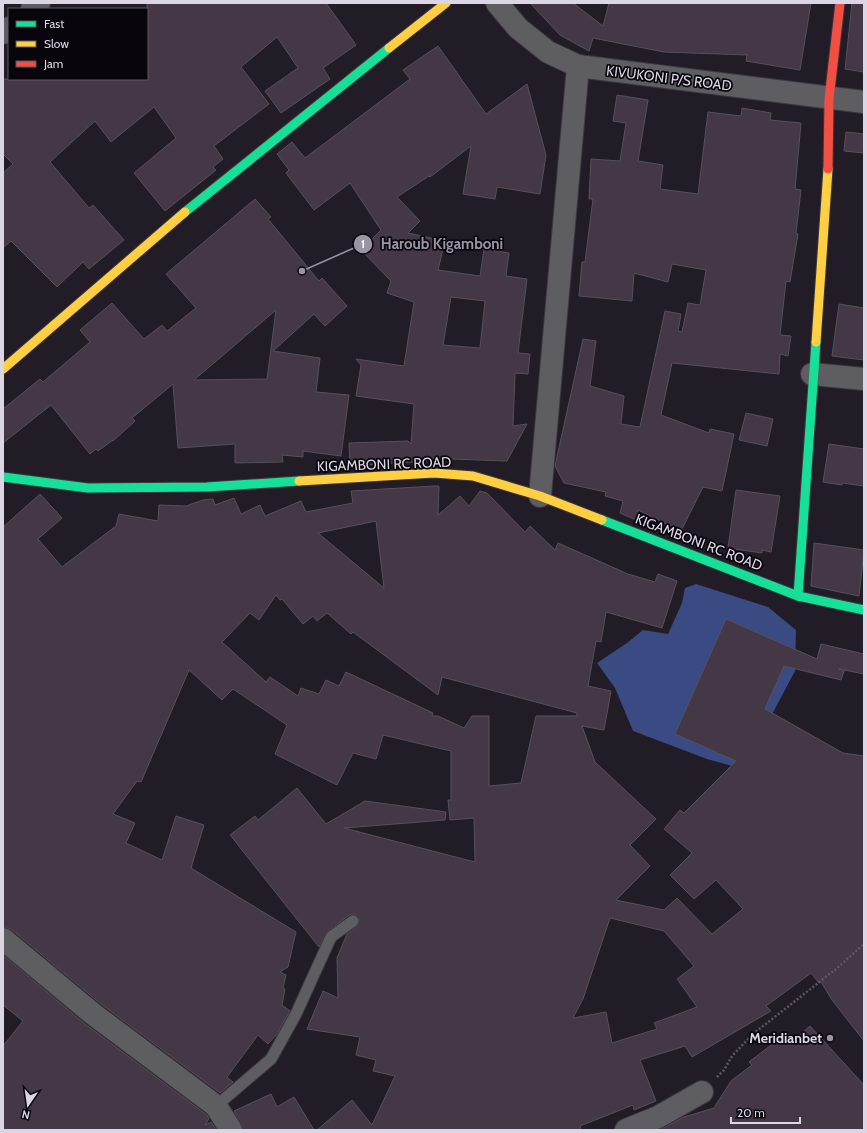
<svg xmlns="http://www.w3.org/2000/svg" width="867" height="1133" font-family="Cabin,sans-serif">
	<rect width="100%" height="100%" fill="#211c26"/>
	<!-- water -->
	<path fill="#3a4a82" d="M 696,584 L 768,607 L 796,630 L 795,671 L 743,769 L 707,759 L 633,731 L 615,688 L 597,663 L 627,643 L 643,630 L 668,634 L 682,603 L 685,588 Z"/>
	<!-- building -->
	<g fill="#443846" stroke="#565058" fill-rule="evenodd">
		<path d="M 147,3 L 326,3 L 356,45 L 323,68 L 330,79 L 281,113 L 265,91 L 298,68 L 277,37 L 241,67 L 269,104 L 214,146 L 223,159 L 213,167 L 216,170 L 165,211 L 134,173 L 176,138 L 154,107 L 111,142 L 95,121 L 50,162 L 89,208 L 93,205 L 124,240 L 89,269 L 83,262 L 57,287 L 11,241 L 3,248 L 3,173 L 13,164 L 3,154 L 3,79 L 147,79 Z"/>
		<path d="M 530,3 L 573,3 L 603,26 L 609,3 L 811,3 L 800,70 L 746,61 L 747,55 L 664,52 L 593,38 L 589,51 L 560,35 Z"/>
		<path d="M 852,3 L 864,3 L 864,72 L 845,69 Z"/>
		<path d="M 438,46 L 486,114 L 527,84 L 546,155 L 540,194 L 497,187 L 495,199 L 463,194 L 471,146 L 430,177 L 429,176 L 397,197 L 420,221 L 408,233 L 445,241 L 438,270 L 480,276 L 484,249 L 509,253 L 506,276 L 527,279 L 518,353 L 530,354 L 528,374 L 515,373 L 513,426 L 527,424 L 507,461 L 424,458 L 427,461 L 350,466 L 349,443 L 408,441 L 411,444 L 414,404 L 356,396 L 361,365 L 356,359 L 404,366 L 414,302 L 387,293 L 391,281 L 361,250 L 381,230 L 350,183 L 314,210 L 286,173 L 289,170 L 277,154 L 292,142 L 305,158 L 410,79 L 403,70 ZM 451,297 L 485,301 L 480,348 L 443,345 Z"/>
		<path d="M 617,95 L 648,100 L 638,161 L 663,165 L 660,189 L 698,194 L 708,112 L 741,116 L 742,108 L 771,113 L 770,120 L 801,123 L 795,189 L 801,190 L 796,233 L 798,234 L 790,282 L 786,281 L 780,335 L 791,336 L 788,356 L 780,354 L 779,374 L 672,363 L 661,415 L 709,433 L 710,429 L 734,434 L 722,491 L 703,487 L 681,531 L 638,510 L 636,520 L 620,513 L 623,501 L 605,496 L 606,492 L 564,483 L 555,466 L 583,339 L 596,341 L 590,386 L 624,396 L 621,424 L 640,427 L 665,311 L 681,314 L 678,331 L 682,332 L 688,303 L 700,305 L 706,270 L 672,264 L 668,282 L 634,273 L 632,301 L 579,296 L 582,262 L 585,262 L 593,199 L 589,199 L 591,159 L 620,161 L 626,123 L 613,121 Z"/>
		<path d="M 846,132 L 864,134 L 864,153 L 844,151 Z"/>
		<path d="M 255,199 L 271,217 L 268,219 L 319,281 L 322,278 L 347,306 L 325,326 L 314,314 L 273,351 L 320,358 L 316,392 L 349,395 L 341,456 L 303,451 L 303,457 L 282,455 L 283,462 L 235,463 L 235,444 L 178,448 L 173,384 L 132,418 L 135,421 L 113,441 L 113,440 L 98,451 L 96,449 L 90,454 L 51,405 L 3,443 L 3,409 L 40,379 L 43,382 L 90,342 L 80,330 L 112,303 L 144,339 L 162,325 L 167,331 L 196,308 L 166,274 ZM 276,310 L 267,379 L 194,380 Z"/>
		<path d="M 839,304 L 864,308 L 864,360 L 832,356 Z"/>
		<path d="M 746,413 L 773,419 L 767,446 L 739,440 Z"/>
		<path d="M 829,444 L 864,449 L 864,486 L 842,483 L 842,485 L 823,482 Z"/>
		<path d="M 434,486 L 439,486 L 438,515 L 460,496 L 469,506 L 480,491 L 487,493 L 525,532 L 530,526 L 555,550 L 558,543 L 628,574 L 655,582 L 658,574 L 677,581 L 662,628 L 606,612 L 601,642 L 596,641 L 588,686 L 611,691 L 604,730 L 582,726 L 595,762 L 656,819 L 630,845 L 650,866 L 616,900 L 664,910 L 677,898 L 712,934 L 743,909 L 716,880 L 694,899 L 670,875 L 692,853 L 664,829 L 680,810 L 684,813 L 736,761 L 675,734 L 726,619 L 817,659 L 821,644 L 864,654 L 864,674 L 839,669 L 844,671 L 841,680 L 784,666 L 765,709 L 843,753 L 864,756 L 864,1041 L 832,1000 L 821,982 L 819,983 L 811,973 L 766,1006 L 771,1011 L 692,1057 L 685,1046 L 640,1060 L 656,1101 L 634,1110 L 633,1105 L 580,1126 L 581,1130 L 317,1130 L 352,1100 L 372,1125 L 395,1076 L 373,1071 L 376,1060 L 356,1055 L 360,1037 L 307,1029 L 323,991 L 338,998 L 337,958 L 347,934 L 357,926 L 360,920 L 355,914 L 349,915 L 327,932 L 319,947 L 230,835 L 255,816 L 258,820 L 297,788 L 326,824 L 365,801 L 446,812 L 445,820 L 344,828 L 475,862 L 474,818 L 450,820 L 448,800 L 451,800 L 451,751 L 383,735 L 376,759 L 353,753 L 337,785 L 275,754 L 287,725 L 233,689 L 222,700 L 189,670 L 141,782 L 137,781 L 113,814 L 135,823 L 126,843 L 162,860 L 176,816 L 204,825 L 191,868 L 296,932 L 288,967 L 280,972 L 286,975 L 283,988 L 285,989 L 282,1005 L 290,1011 L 277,1034 L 268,1044 L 258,1035 L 227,1077 L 233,1082 L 220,1093 L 101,1004 L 11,929 L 3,927 L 3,527 L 40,494 L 62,518 L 38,539 L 62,567 L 116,526 L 119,514 L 158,521 L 159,505 L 186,506 L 203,500 L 213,499 L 215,505 L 234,498 L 241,514 L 260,505 L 265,516 L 301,501 L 306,512 L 353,503 L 351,491 ZM 376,521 L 384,588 L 318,533 ZM 276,595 L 280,600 L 282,599 L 303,624 L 313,616 L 317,621 L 327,613 L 351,634 L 353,632 L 438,695 L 442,677 L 577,713 L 577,716 L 536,716 L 521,783 L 489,786 L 489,716 L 472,716 L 464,728 L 438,716 L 432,716 L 433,713 L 346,672 L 339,686 L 326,680 L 319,694 L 301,688 L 298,696 L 270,677 L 266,682 L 222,642 L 250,613 L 259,620 ZM 610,918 L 664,931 L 694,966 L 677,979 L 697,1007 L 654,1023 L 657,1029 L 612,1043 L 606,1012 L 573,1018 L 583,999 Z"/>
		<path d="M 736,490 L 780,496 L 771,552 L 762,550 L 762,553 L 728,548 Z"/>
		<path d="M 814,543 L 864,550 L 859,596 L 811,586 Z"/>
		<path d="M 3,955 L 85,1024 L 207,1115 L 209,1119 L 205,1125 L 211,1122 L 216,1130 L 3,1130 L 3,1046 L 23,1021 L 3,1005 Z"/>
		<path d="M 810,1026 L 864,1085 L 864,1130 L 659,1130 L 684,1117 L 714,1108 L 731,1081 L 752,1065 L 749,1062 L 787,1033 L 793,1041 Z"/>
		<path d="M 271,1094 L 277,1107 L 294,1097 L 314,1130 L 243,1130 L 234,1111 Z"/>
	</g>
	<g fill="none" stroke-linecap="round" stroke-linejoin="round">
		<defs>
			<path id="lane" d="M 216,1106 L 271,1059 L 296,1014 L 331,937 L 353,921"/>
			<g id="street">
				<path d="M 497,3 L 518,28 L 548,52 L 578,66 L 864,102"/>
				<path d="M 32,9 L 39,3"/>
				<path d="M 3,33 L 9,28"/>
				<path d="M 812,374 L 864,379"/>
				<path d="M 540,496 L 578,66"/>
				<path d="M 3,939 L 93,1014 L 216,1106 L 231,1130"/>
				<path d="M 626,1130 L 658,1117 L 702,1092"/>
			</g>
			<g id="fast">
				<path d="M 185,212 L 389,48"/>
				<path d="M 3,477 L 88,488 L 207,487 L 299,481"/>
				<path d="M 602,520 L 798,596 L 864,610"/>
				<path d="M 798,596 L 816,342"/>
			</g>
			<g id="slow">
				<path d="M 389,48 L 446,3"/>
				<path d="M 816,342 L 828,169"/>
				<path d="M 3,369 L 185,212"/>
				<path d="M 299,481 L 434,473 L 473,476 L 540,496 L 602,520"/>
			</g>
			<path id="jam" d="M 828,169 L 829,99 L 840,3"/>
		</defs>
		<!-- lane casing -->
		<use href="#lane" stroke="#3b3740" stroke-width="13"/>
		<!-- street casing -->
		<use href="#street" stroke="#3b3740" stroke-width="24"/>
		<!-- fast casing -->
		<use href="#fast" stroke="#3b3740" stroke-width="11"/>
		<!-- slow casing -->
		<use href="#slow" stroke="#3b3740" stroke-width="11"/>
		<!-- jam casing -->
		<use href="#jam" stroke="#3b3740" stroke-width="11"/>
		<!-- path -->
		<path stroke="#5b585e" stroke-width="2.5" stroke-dasharray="2 2" stroke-linecap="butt" d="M 717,1077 L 724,1070 L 732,1056 L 753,1034 L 836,969 L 864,944"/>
		<!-- lane -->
		<use href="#lane" stroke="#5e5d62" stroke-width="11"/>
		<!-- street -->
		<use href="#street" stroke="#5e5d62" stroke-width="22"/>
		<!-- fast -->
		<use href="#fast" stroke="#16e098" stroke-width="9"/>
		<!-- slow -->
		<use href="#slow" stroke="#ffcf43" stroke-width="9"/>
		<!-- jam -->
		<use href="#jam" stroke="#f24e42" stroke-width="9"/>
	</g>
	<!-- markers -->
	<circle fill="#9b95a2" stroke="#09050d" stroke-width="1.5" cx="830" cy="1038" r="4"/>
	<g text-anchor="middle" stroke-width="3.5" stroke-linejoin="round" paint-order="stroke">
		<!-- street labels -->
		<g font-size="14" fill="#dcd6e4" stroke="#09050d">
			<text transform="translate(669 78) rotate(7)" y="5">KIVUKONI P/S ROAD</text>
			<text transform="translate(384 464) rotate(-2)" y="5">KIGAMBONI RC ROAD</text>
			<text transform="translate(699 542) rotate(21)" y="5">KIGAMBONI RC ROAD</text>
		</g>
		<!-- poi labels -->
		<g font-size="14" font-weight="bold" fill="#dcd6e4" stroke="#09050d" text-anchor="end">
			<text x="822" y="1043">Meridianbet</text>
		</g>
	</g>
	<!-- callouts -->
	<path fill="none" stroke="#9b95a2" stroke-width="1.5" d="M302 271L363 244"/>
	<g fill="#9b95a2" stroke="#09050d" stroke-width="1.5">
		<circle cx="302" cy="271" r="4"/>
		<circle cx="363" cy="244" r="10"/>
	</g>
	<g font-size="12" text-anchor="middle" font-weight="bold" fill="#fff">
		<text x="363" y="248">1</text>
	</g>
	<g font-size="15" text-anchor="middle" font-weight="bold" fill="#9b95a2" stroke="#09050d" stroke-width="3.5" stroke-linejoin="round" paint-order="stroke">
		<text x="442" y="249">Haroub Kigamboni</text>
	</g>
	<!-- border -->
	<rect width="867" height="1133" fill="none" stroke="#dcd6e4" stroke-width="8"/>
	<!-- legend -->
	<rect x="8" y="8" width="140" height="72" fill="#09050d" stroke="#5d5963"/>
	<rect x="16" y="21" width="20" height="6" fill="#16e098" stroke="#5d5963"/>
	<text x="44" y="28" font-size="12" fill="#dcd6e4">Fast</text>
	<rect x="16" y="41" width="20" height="6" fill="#ffcf43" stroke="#5d5963"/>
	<text x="44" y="48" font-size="12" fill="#dcd6e4">Slow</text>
	<rect x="16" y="61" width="20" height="6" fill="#f24e42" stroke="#5d5963"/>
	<text x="44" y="68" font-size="12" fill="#dcd6e4">Jam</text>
	<!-- north arrow -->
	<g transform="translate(28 1105) rotate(193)" stroke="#09050d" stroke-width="3" paint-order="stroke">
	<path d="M0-3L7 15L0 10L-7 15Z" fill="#dcd6e4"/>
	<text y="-6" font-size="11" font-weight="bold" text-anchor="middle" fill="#dcd6e4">N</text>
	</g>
	<!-- scale -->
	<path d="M731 1117v6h69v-6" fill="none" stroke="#dcd6e4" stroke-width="2"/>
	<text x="737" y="1117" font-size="12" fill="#dcd6e4" stroke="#09050d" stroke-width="3" paint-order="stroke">20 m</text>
</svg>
